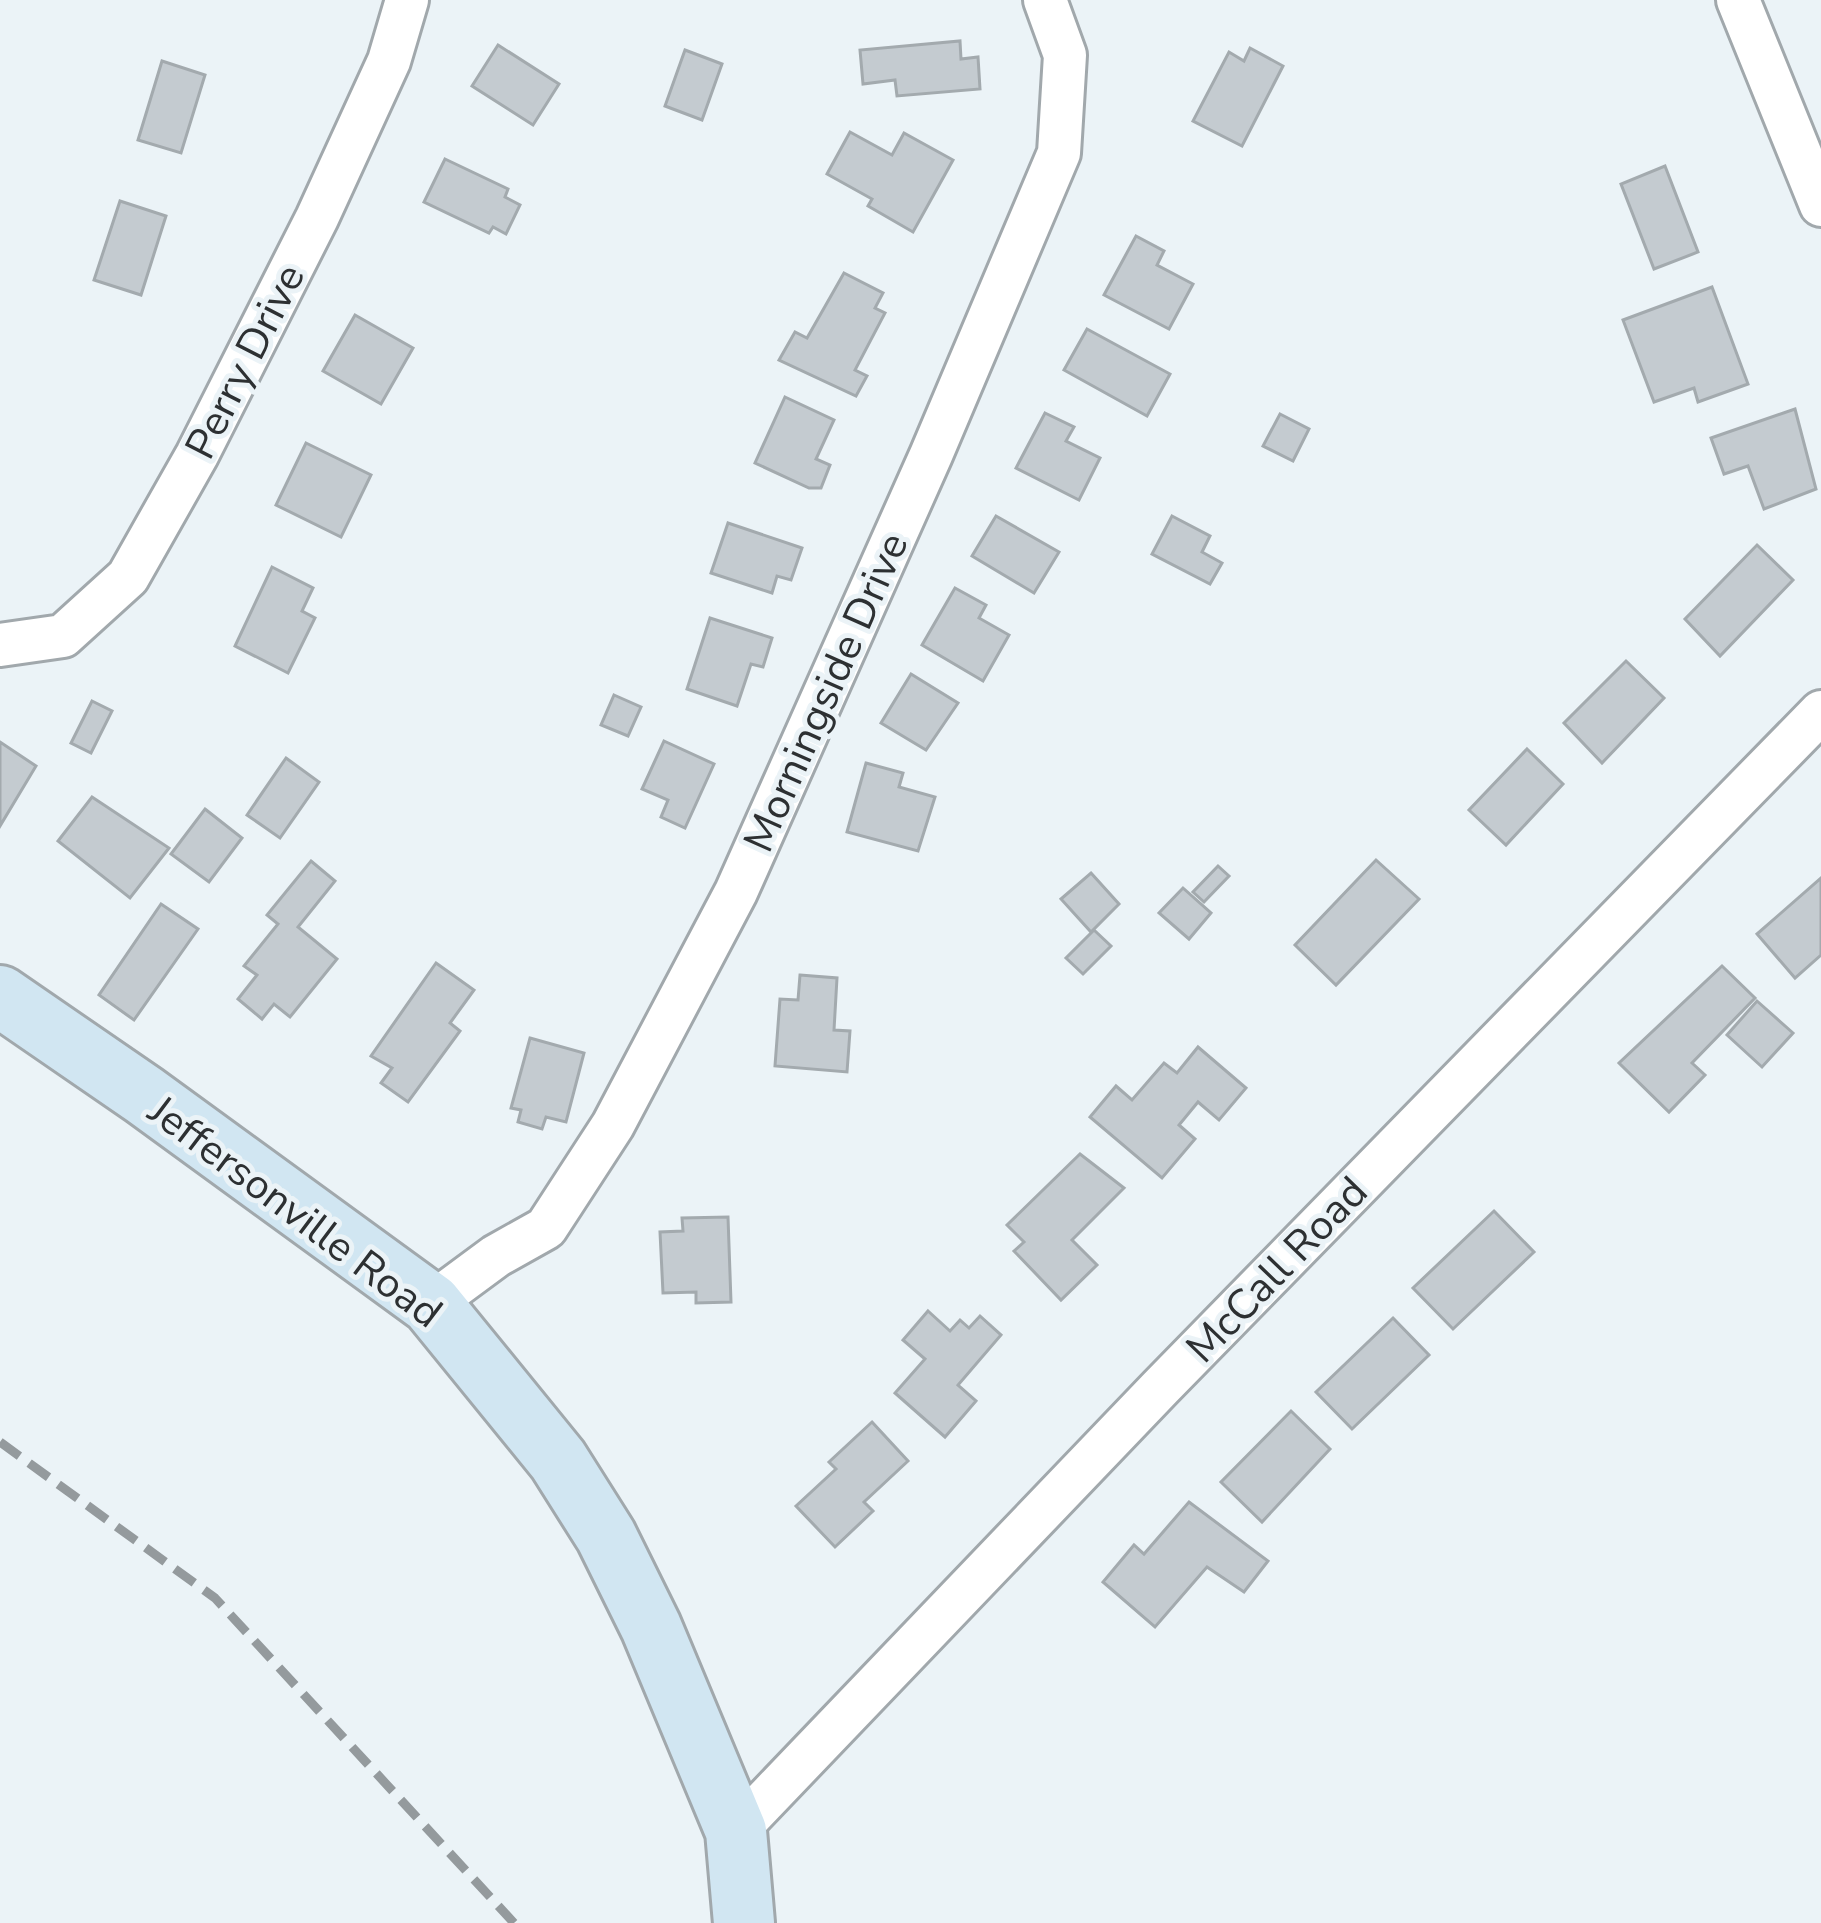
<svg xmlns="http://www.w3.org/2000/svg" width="1821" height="1923" font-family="'Nunito Sans',sans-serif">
	<rect width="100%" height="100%" fill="#ebf3f7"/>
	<!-- building -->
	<g fill="#c4cbd0" stroke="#a3aaae" stroke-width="3">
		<path d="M 960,41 L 961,59 L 978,57 L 980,89 L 897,96 L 895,80 L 863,84 L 860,50 Z"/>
		<path d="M 498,45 L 559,84 L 533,125 L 472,86 Z"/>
		<path d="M 1250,48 L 1283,66 L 1242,146 L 1193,121 L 1229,52 L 1244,61 Z"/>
		<path d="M 685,50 L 722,64 L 702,120 L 665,106 Z"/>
		<path d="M 162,61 L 205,75 L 181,153 L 138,140 Z"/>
		<path d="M 850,132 L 892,155 L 904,133 L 953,160 L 913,232 L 868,206 L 872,199 L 827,174 Z"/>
		<path d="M 445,159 L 508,189 L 505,197 L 520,205 L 506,234 L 493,227 L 489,233 L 424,202 Z"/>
		<path d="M 1665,166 L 1698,252 L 1654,269 L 1621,184 Z"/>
		<path d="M 120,201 L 166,216 L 141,295 L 94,280 Z"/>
		<path d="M 1136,236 L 1164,251 L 1157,265 L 1193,284 L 1169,329 L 1104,295 Z"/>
		<path d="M 844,273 L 883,293 L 875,308 L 885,313 L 855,370 L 867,376 L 856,396 L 779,360 L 795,332 L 807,338 Z"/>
		<path d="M 1712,287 L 1748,384 L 1698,402 L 1694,388 L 1654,402 L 1623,320 Z"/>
		<path d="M 355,315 L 413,348 L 381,404 L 323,371 Z"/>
		<path d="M 1087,329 L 1170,374 L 1147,416 L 1064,370 Z"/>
		<path d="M 785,397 L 834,420 L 816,459 L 830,465 L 821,488 L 809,488 L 755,463 Z"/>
		<path d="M 1795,409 L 1816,489 L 1764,509 L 1748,466 L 1724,474 L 1711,438 Z"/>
		<path d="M 1045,413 L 1074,427 L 1066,441 L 1100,458 L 1079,500 L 1016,468 Z"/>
		<path d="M 1280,414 L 1309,429 L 1293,461 L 1263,446 Z"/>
		<path d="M 306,443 L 371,475 L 341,537 L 276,505 Z"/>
		<path d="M 996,516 L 1059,552 L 1034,593 L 972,556 Z"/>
		<path d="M 1172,516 L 1210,536 L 1202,552 L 1222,563 L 1210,584 L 1152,554 Z"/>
		<path d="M 728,523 L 802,548 L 791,580 L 777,576 L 772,593 L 711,573 Z"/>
		<path d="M 1757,545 L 1793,580 L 1720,656 L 1685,619 Z"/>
		<path d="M 272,567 L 313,588 L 302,611 L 315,618 L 288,673 L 235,646 Z"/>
		<path d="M 955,588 L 986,605 L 979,618 L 1009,635 L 983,681 L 922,645 Z"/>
		<path d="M 710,618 L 772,638 L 763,667 L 751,664 L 737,706 L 687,689 Z"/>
		<path d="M 1626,661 L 1664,698 L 1602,763 L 1564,723 Z"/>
		<path d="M 911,674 L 958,703 L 926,750 L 881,723 Z"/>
		<path d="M 614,695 L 641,707 L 628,736 L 601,725 Z"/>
		<path d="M 92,701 L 112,711 L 91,753 L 71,743 Z"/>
		<path d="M 664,741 L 714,764 L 685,828 L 661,817 L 668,800 L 642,789 Z"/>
		<path d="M 0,742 L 36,766 L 0,826 Z"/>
		<path d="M 1527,749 L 1563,784 L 1506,845 L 1469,810 Z"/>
		<path d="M 286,758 L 319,782 L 280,838 L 247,815 Z"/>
		<path d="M 866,763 L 903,773 L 899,787 L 935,797 L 918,851 L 847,832 Z"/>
		<path d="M 92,797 L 169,848 L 130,898 L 58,841 Z"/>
		<path d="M 205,809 L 242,838 L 209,882 L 171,854 Z"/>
		<path d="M 1376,860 L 1419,899 L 1336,985 L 1295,945 Z"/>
		<path d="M 311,861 L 335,881 L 298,927 L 337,959 L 290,1017 L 274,1004 L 262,1019 L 238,999 L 257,975 L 244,966 L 278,924 L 267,915 Z"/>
		<path d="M 1218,866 L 1229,876 L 1204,902 L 1193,892 Z"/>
		<path d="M 1091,873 L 1119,904 L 1091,932 L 1061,899 Z"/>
		<path d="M 1821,878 L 1821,955 L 1795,978 L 1757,934 Z"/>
		<path d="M 1183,888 L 1211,913 L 1189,939 L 1159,913 Z"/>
		<path d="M 161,904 L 198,929 L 134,1020 L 99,995 Z"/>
		<path d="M 1094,930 L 1111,946 L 1083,974 L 1066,958 Z"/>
		<path d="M 436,963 L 474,990 L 450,1023 L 460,1031 L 408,1102 L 381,1083 L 392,1068 L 371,1056 Z"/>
		<path d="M 1722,966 L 1755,998 L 1692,1063 L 1705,1075 L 1669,1112 L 1619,1063 Z"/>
		<path d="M 800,975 L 837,978 L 834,1030 L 850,1031 L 847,1072 L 775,1066 L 780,999 L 798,1000 Z"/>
		<path d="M 1757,1001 L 1793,1033 L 1762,1067 L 1727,1035 Z"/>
		<path d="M 530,1038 L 584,1053 L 566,1122 L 546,1117 L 542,1129 L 518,1122 L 521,1110 L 511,1108 Z"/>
		<path d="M 1198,1047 L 1246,1088 L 1219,1120 L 1198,1102 L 1179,1125 L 1195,1139 L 1162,1178 L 1090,1117 L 1116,1086 L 1132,1100 L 1164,1063 L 1177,1073 Z"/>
		<path d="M 1080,1154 L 1124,1188 L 1072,1240 L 1097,1265 L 1061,1300 L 1014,1251 L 1024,1242 L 1007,1225 Z"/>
		<path d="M 1494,1211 L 1534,1252 L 1453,1329 L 1413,1288 Z"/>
		<path d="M 728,1217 L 731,1302 L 696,1303 L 696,1292 L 663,1293 L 660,1232 L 683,1231 L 682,1218 Z"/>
		<path d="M 928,1311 L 950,1331 L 960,1320 L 969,1328 L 980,1316 L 1001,1335 L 958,1385 L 976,1401 L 945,1437 L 895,1393 L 925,1359 L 903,1340 Z"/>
		<path d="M 1393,1318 L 1429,1355 L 1352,1429 L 1316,1392 Z"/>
		<path d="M 1291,1411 L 1330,1449 L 1262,1522 L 1221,1482 Z"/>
		<path d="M 872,1422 L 908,1461 L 864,1502 L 873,1511 L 835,1547 L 796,1506 L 836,1469 L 829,1462 Z"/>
		<path d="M 1189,1502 L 1268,1561 L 1244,1592 L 1207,1567 L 1155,1627 L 1103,1582 L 1134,1545 L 1144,1554 Z"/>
	</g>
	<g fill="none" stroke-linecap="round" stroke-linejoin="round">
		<defs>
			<g id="minor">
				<path d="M 1738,0 L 1821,205"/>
				<path d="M 0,645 L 63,636 L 128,577 L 197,455 L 317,218 L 389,61 L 407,0"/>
				<path d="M 431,1304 L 496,1256 L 546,1228 L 613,1125 L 736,892 L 931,455 L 1059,153 L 1065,55 L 1045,0"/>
				<path d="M 736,1831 L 1160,1388 L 1821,712"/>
			</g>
			<path id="secondary" d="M 0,996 L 144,1095 L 431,1304 L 558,1460 L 606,1536 L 651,1627 L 736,1831 L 744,1923"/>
		</defs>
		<!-- minor casing -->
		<use href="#minor" stroke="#a1a8ac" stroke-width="48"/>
		<!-- secondary casing -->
		<use href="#secondary" stroke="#a1a8ac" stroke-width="66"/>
		<!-- minor -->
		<use href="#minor" stroke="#fff" stroke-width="42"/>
		<!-- secondary -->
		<use href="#secondary" stroke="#d1e6f2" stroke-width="60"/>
		<!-- rail -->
		<path stroke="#949a9d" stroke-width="9" stroke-dasharray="24 12" stroke-linecap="butt" d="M 0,1442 L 215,1598 L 514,1923"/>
	</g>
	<g text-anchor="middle" stroke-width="10" stroke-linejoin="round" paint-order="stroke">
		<!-- street labels -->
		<g font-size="42" fill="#2d3032" stroke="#ebf3f7">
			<text transform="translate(244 361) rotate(-63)" y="15">Perry Drive</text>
			<text transform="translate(825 692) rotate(-66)" y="15">Morningside Drive</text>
			<text transform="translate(296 1211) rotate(37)" y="15">Jeffersonville Road</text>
			<text transform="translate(1276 1269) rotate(-46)" y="15">McCall Road</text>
		</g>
	</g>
</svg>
